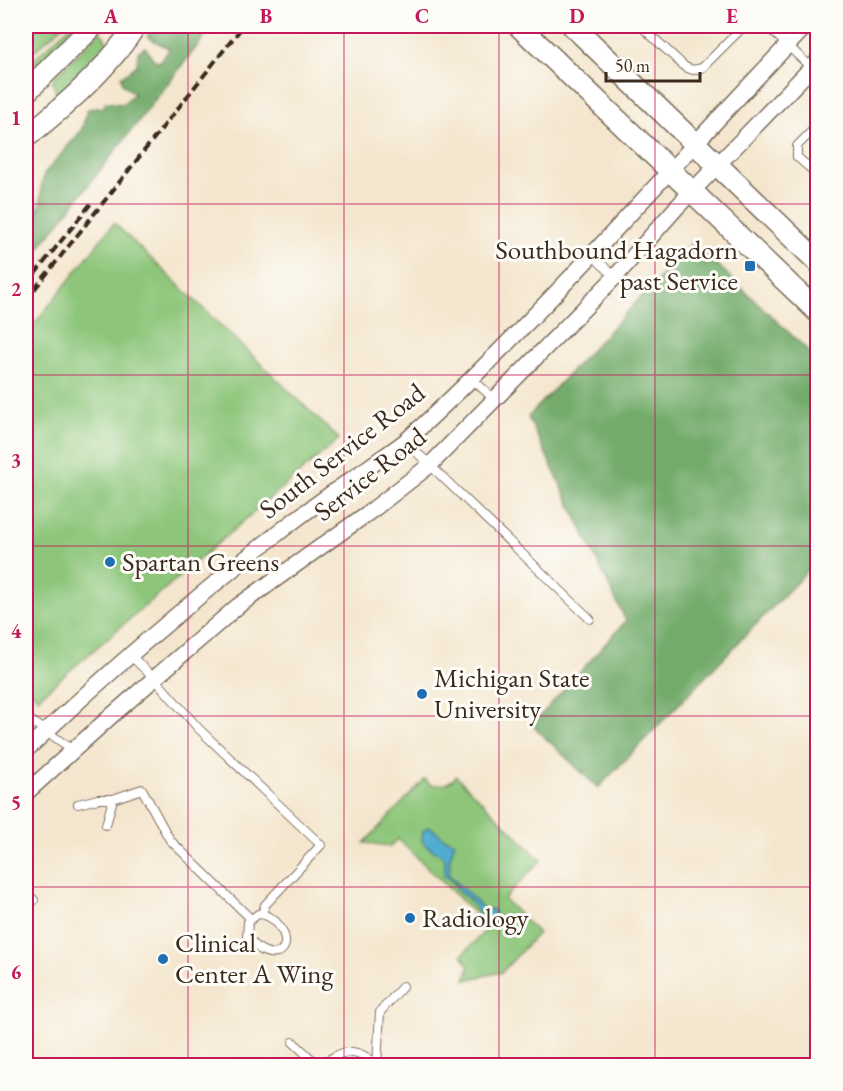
<svg xmlns="http://www.w3.org/2000/svg" width="843" height="1091" font-family="'EB Garamond',serif">
	<rect width="100%" height="100%" fill="#fdfcf7"/>
	<filter id="ink" filterUnits="userSpaceOnUse"><feTurbulence type="fractalNoise" baseFrequency=".0167" numOctaves="2"/><feDisplacementMap in="SourceGraphic" scale="12" xChannelSelector="R" yChannelSelector="G"/><feConvolveMatrix kernelMatrix="1 2 1 2 8 2 1 2 1" color-interpolation-filters="sRGB"/></filter>
	<filter id="wash" filterUnits="userSpaceOnUse"><feTurbulence type="fractalNoise" baseFrequency=".008" numOctaves="4" result="noise"/><feDisplacementMap in="SourceGraphic" scale="24" xChannelSelector="R" yChannelSelector="G"/><feGaussianBlur stdDeviation="1.35" result="paint"/><feColorMatrix in="noise" values="0 0 0 0 0 0 0 0 0 0 0 0 0 0 0 0 0 1.4 0 .05"/><feComposite in="paint" operator="in"/></filter>
	<g filter="url(#wash)">
		<rect width="100%" height="100%" fill="#f4e6ce"/>
		<!-- green -->
		<g fill="#8dc67a" stroke="#64784c" stroke-width="1.5">
			<path d="M 30,26 L 63,26 L 35,50 L 29,53 L 26,52 L 26,31 Z"/>
			<path d="M 70,26 L 82,26 L 44,63 L 30,63 Z"/>
			<path d="M 100,31 L 110,46 L 92,66 L 58,98 L 52,80 Z"/>
			<path d="M 114,223 L 339,439 L 38,698 L 26,686 L 26,335 Z"/>
			<path d="M 456,776 L 541,860 L 504,899 L 538,933 L 502,972 L 465,980 L 469,967 L 462,955 L 489,927 L 398,839 L 390,846 L 364,843 L 425,779 L 431,785 C 442,785 449,785 456,776 Z"/>
		</g>
		<!-- forest -->
		<g fill="#72ab6a" stroke="#566a44" stroke-width="1.5">
			<path d="M 154,26 L 213,26 L 26,265 L 26,227 L 41,206 L 41,187 L 44,174 L 81,131 L 88,109 L 105,107 L 105,102 L 122,104 L 134,94 L 123,84 L 121,77 L 137,65 L 138,52 L 145,47 L 154,60 L 159,62 L 170,49 L 147,37 Z"/>
			<path d="M 693,242 L 817,359 L 817,561 L 598,788 L 532,725 L 626,621 L 528,417 Z"/>
		</g>
		<!-- water -->
		<g fill="#51adcf" stroke="#466c76" stroke-width="1.5">
			<path d="M 26,195 C 33,197 37,201 38,209 L 32,219 L 26,224 Z"/>
			<path d="M 428,827 L 433,829 L 444,838 L 455,842 L 450,858 L 449,875 L 485,910 L 493,909 L 495,915 L 494,924 L 483,918 L 468,898 L 460,893 L 454,883 L 444,875 L 445,859 C 438,851 428,850 422,841 L 423,831 Z"/>
		</g>
	</g>
	<g filter="url(#ink)">
		<g fill="none" stroke-linecap="round" stroke-linejoin="round">
			<defs>
				<g id="lane">
					<path d="M 641,26 L 685,67 L 693,70 L 702,68 L 744,26"/>
					<path d="M 767,26 L 818,74"/>
					<path d="M 818,125 L 797,146 L 797,157 L 818,175"/>
					<path d="M 593,256 L 615,277"/>
					<path d="M 471,378 L 494,399"/>
					<path d="M 405,441 L 590,619"/>
					<path d="M 131,656 L 154,678 L 199,729 L 321,845 L 265,905 L 262,914"/>
					<path d="M 26,717 L 73,750"/>
					<path d="M 78,804 L 98,799 L 113,799 L 142,789 L 170,840 L 250,918"/>
					<path d="M 106,825 L 113,799"/>
					<path d="M 26,893 L 34,900 L 26,909"/>
					<path d="M 258,914 C 265,914 269,916 275,921 C 302,950 269,969 247,936 L 248,922 Z"/>
					<path d="M 293,1042 L 318,1065"/>
					<path d="M 377,1065 L 380,1012 L 403,986"/>
					<path d="M 318,1066 C 343,1051 354,1044 378,1066"/>
				</g>
				<g id="street">
					<path d="M 26,750 C 107,673 193,599 282,530 C 310,508 339,488 369,467 C 381,458 396,449 408,439 C 549,310 673,163 806,26"/>
					<path d="M 26,793 L 110,717 L 238,606 L 375,508 L 430,465 L 615,277 L 677,207 L 818,61"/>
				</g>
				<g id="secondary">
					<path d="M 519,26 L 818,312"/>
					<path d="M 573,26 L 818,262"/>
					<path d="M 26,92 L 93,26"/>
					<path d="M 26,137 C 63,108 110,66 135,26"/>
				</g>
			</defs>
			<!-- lane casing -->
			<use href="#lane" stroke="#7c6c5c" stroke-width="10"/>
			<!-- street casing -->
			<use href="#street" stroke="#7c6c5c" stroke-width="18"/>
			<!-- secondary casing -->
			<use href="#secondary" stroke="#7c6c5c" stroke-width="24"/>
			<!-- lane -->
			<use href="#lane" stroke="#fff" stroke-width="8"/>
			<!-- street -->
			<use href="#street" stroke="#fff" stroke-width="15"/>
			<!-- secondary -->
			<use href="#secondary" stroke="#fff" stroke-width="21"/>
			<!-- rail -->
			<g stroke="#3b2a1e" stroke-width="4" stroke-dasharray="9 4.5" stroke-linecap="butt">
				<path d="M 26,285 L 93,201"/>
				<path d="M 26,300 L 243,26"/>
			</g>
		</g>
	</g>
	<!-- grid -->
	<path fill="none" stroke="#c2185b" stroke-width="1.5" stroke-opacity="0.55" d="M 188,26 L 188,1066M 344,26 L 344,1066M 499,26 L 499,1066M 655,26 L 655,1066M 26,204 L 818,204M 26,375 L 818,375M 26,546 L 818,546M 26,716 L 818,716M 26,887 L 818,887"/>
	<!-- markers -->
	<g fill="#1f6fb2" stroke="#fdfcf7" stroke-width="2">
		<rect x="744" y="260" width="12" height="12" rx="3"/>
		<circle cx="110" cy="562" r="6"/>
		<circle cx="422" cy="694" r="6"/>
		<circle cx="410" cy="918" r="6"/>
		<circle cx="163" cy="959" r="6"/>
	</g>
	<g text-anchor="middle" stroke-width="6" stroke-linejoin="round" paint-order="stroke">
		<!-- poi labels -->
		<g font-size="27" fill="#3b2a1e" stroke="#fdfcf7" text-anchor="start">
			<text x="738" y="259" text-anchor="end">Southbound Hagadorn<tspan x="738" dy="31">past Service</tspan></text>
			<text x="122" y="571">Spartan Greens</text>
			<text x="434" y="687">Michigan State<tspan x="434" dy="31">University</tspan></text>
			<text x="422" y="927">Radiology</text>
			<text x="175" y="952">Clinical<tspan x="175" dy="31">Center A Wing</tspan></text>
		</g>
		<!-- street labels -->
		<g font-size="27" fill="#3b2a1e" stroke="#fdfcf7">
			<text transform="translate(342 451) rotate(-38)" y="9">South Service Road</text>
			<text transform="translate(370 474) rotate(-38)" y="9">Service Road</text>
		</g>
	</g>
	<!-- margin -->
	<rect width="843" height="1091" fill="none" stroke="#fdfcf7" stroke-width="66"/>
	<!-- scale -->
	<path d="M606 72v9h94v-9" fill="none" stroke="#3b2a1e" stroke-width="3"/>
	<text x="615" y="72" font-size="18" fill="#3b2a1e" stroke="#fdfcf7" stroke-width="4.5" paint-order="stroke">50 m</text>
	<rect x="33" y="33" width="777" height="1025" fill="none" stroke="#c2185b" stroke-width="2"/>
	<g font-size="20" text-anchor="middle" font-weight="bold" fill="#c2185b">
		<text x="111" y="23">A</text>
		<text x="266" y="23">B</text>
		<text x="422" y="23">C</text>
		<text x="577" y="23">D</text>
		<text x="732" y="23">E</text>
		<text x="16" y="125">1</text>
		<text x="16" y="296">2</text>
		<text x="16" y="467">3</text>
		<text x="16" y="638">4</text>
		<text x="16" y="809">5</text>
		<text x="16" y="979">6</text>
	</g>
</svg>
